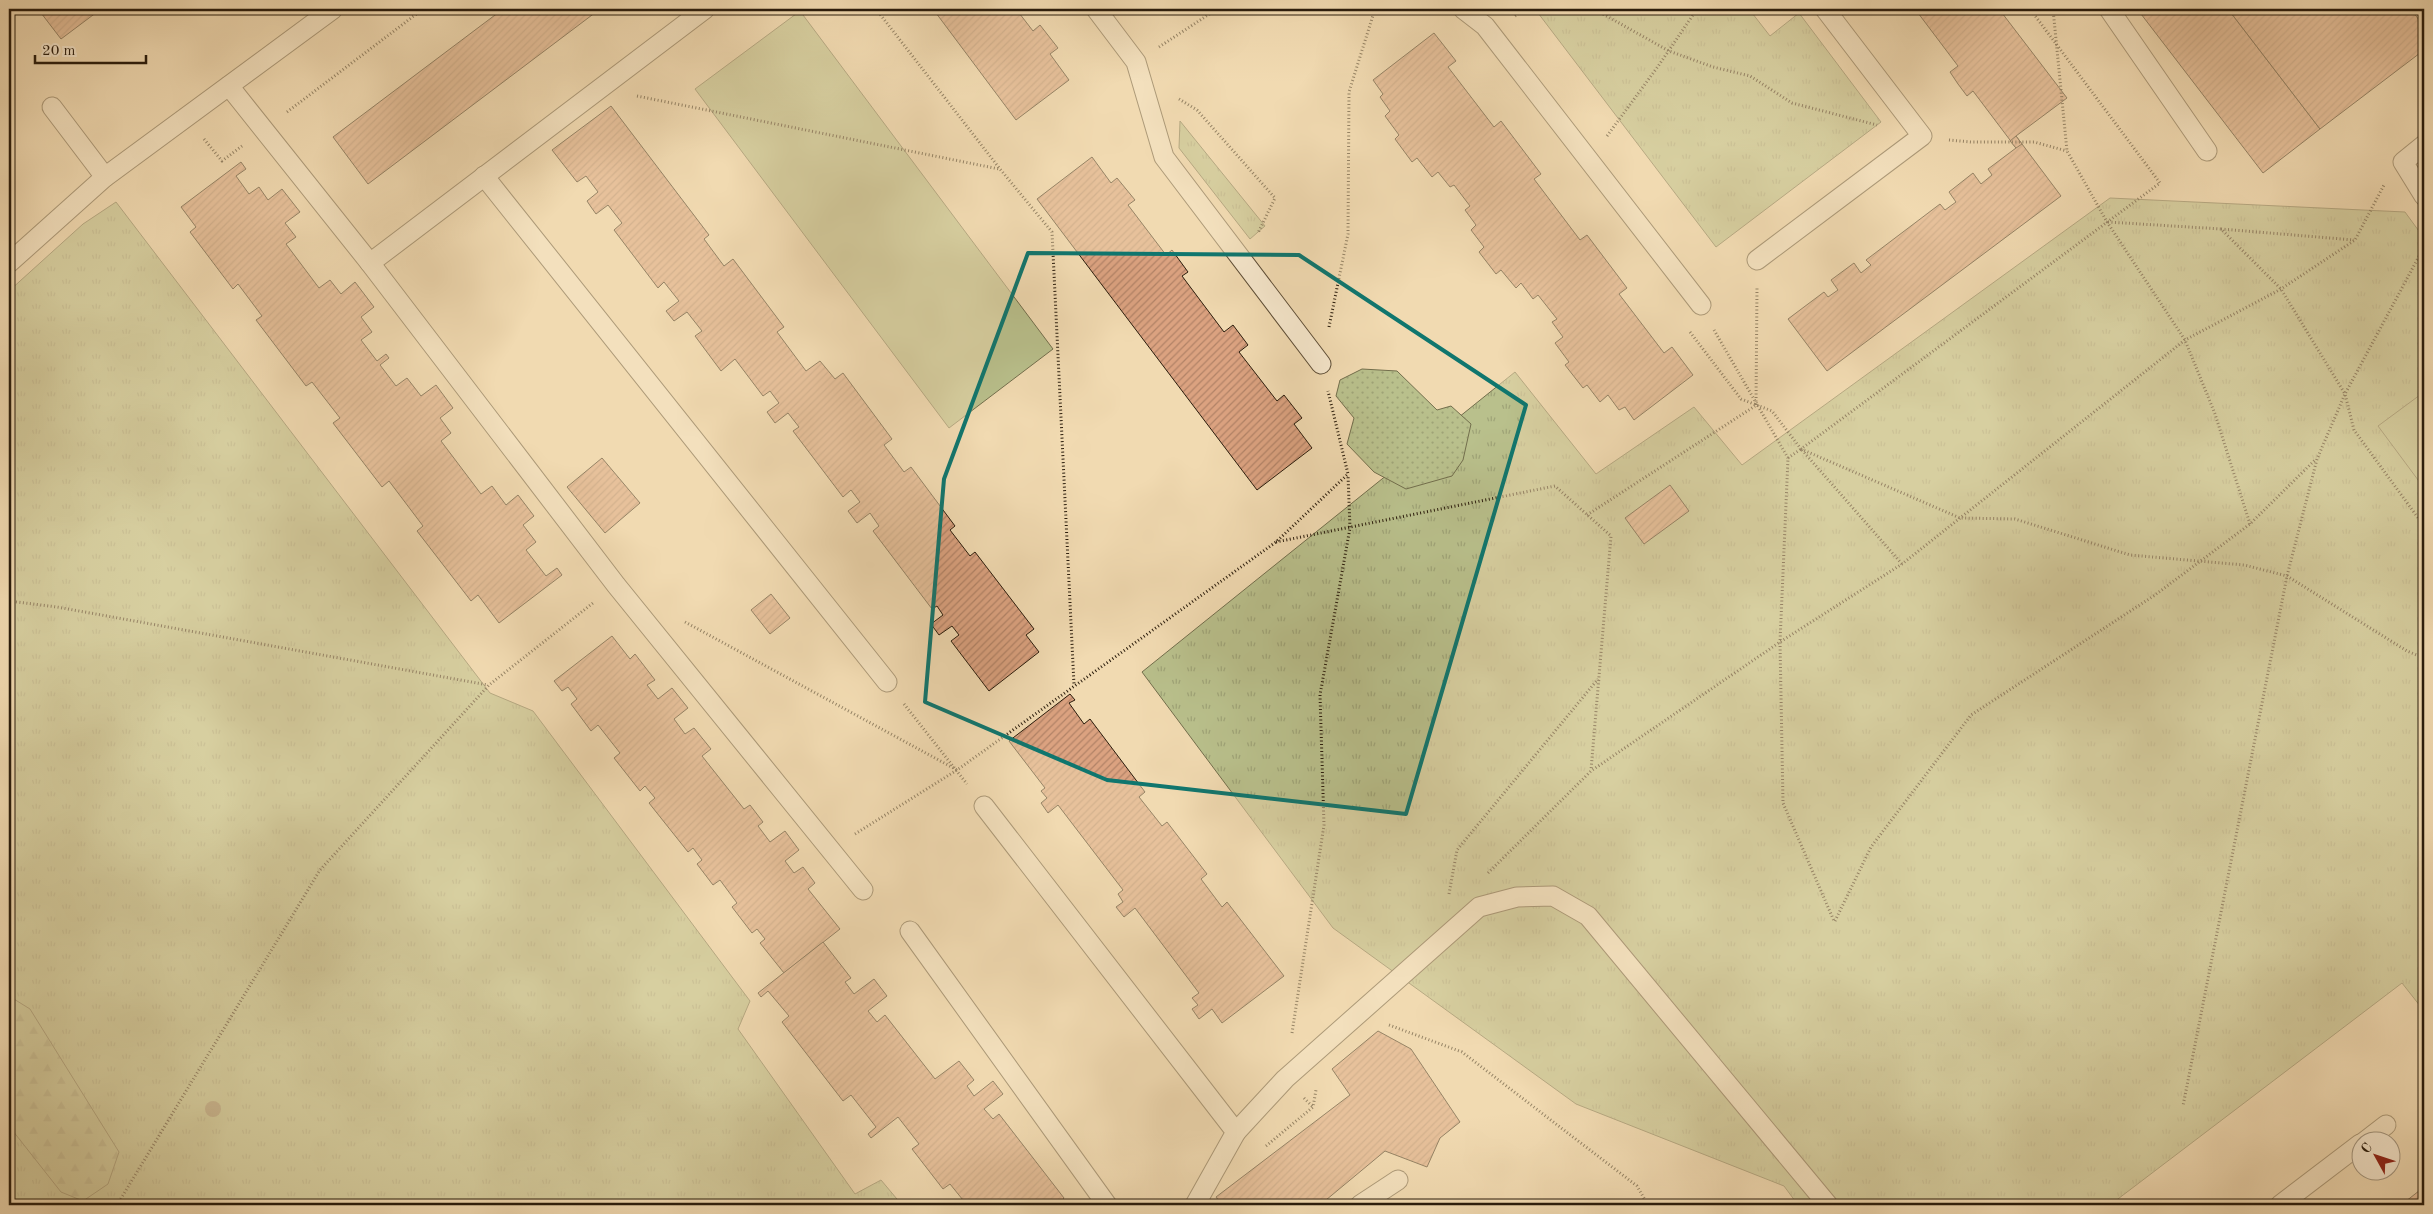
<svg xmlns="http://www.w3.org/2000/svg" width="2433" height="1214" font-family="'Old Standard TT',serif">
	<defs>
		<pattern id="grass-tufts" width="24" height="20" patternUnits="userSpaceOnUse" patternTransform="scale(1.25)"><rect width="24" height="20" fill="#b9c08c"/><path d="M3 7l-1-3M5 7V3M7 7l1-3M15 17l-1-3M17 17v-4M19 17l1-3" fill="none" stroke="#9fa478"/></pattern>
		<pattern id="forest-firs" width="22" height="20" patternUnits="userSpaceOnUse" patternTransform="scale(1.25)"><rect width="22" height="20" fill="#b9c08c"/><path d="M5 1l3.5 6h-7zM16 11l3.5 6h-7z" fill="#9fa478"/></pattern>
		<pattern id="park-dots" width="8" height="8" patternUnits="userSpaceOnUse" patternTransform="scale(1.25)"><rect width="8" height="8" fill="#b9c08c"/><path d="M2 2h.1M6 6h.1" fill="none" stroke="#9fa478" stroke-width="1.8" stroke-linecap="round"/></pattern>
		<pattern id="building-hatch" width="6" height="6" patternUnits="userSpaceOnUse" patternTransform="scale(1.25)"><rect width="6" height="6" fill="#dba280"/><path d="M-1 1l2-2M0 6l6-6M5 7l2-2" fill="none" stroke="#b28367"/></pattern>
	</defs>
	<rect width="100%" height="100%" fill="#f1dab1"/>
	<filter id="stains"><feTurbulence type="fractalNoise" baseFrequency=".004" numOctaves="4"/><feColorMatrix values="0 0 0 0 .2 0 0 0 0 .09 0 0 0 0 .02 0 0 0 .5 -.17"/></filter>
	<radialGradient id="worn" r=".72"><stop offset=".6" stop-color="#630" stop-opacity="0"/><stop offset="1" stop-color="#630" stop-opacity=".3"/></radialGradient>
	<!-- grass -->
	<g fill="url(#grass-tufts)" stroke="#726e4c">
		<path d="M 1535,9 L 1749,9 L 1770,36 L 1799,13 L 1881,122 L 1716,247 Z"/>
		<path d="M 1180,121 L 1265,226 L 1250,239 L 1179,148 Z"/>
		<path d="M 2110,198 L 2405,212 L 2424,238 L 2424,1011 L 2402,983 L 2110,1205 L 1798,1205 L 1784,1186 L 1576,1104 L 1333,928 L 1142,672 L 1515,372 L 1596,474 L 1694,407 L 1742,465 Z"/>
		<path d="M 116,202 L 490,693 L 533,711 L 750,1001 L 738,1029 L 855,1194 L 881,1180 L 902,1205 L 9,1205 L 9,291 L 83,224 Z"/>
	</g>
	<!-- forest -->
	<path fill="url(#forest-firs)" stroke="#726e4c" d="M 9,996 L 30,1009 L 119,1152 L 108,1184 L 83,1201 L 61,1192 L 9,1126 Z"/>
	<!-- park -->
	<path fill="url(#park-dots)" stroke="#726e4c" d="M 1362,369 L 1397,371 L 1437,410 L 1451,406 L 1471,424 L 1463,460 L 1452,476 L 1406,489 L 1374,472 L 1347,444 L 1354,418 L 1336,396 L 1340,380 Z"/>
	<!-- pitch -->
	<g fill="#b9c08c" stroke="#726e4c">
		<path d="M 800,11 L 1053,349 L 949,428 L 695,89 Z"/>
		<path d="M 2424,392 L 2424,488 L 2378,426 Z"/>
	</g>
	<!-- building -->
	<g fill="url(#building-hatch)" stroke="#2a1c0c">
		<path d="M 38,9 L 101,9 L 61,39 Z"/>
		<path d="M 503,9 L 600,9 L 368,184 L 333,137 Z"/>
		<path d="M 933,9 L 1016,9 L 1033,31 L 1040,25 L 1058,48 L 1050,54 L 1069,80 L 1016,120 Z"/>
		<path d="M 1915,9 L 1999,9 L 2067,98 L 2016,136 L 2061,196 L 1827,371 L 1788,319 L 1824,292 L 1828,297 L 1838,290 L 1831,280 L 1854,263 L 1861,273 L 1871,265 L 1866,260 L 1940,204 L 1945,210 L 1956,202 L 1949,192 L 1973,173 L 1981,184 L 1992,175 L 1988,169 L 2016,148 L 1973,91 L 1967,96 L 1958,84 L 1950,72 L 1958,66 Z"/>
		<path d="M 2148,9 L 2228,9 L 2320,129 L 2263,173 L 2141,14 Z"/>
		<path d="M 2228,9 L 2411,9 L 2424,27 L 2424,50 L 2320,129 Z"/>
		<path d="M 1434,33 L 1456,61 L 1448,67 L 1494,127 L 1501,121 L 1541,174 L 1534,179 L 1580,240 L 1587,235 L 1627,288 L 1619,294 L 1664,353 L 1672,347 L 1693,375 L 1634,420 L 1625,407 L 1619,410 L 1608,395 L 1600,402 L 1587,385 L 1583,388 L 1565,365 L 1569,362 L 1555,343 L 1563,337 L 1552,322 L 1557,319 L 1538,295 L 1533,299 L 1521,283 L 1516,288 L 1501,270 L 1496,274 L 1479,252 L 1484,247 L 1471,230 L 1476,225 L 1465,210 L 1470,206 L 1454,185 L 1450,187 L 1438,172 L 1432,177 L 1417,158 L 1412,162 L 1395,139 L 1399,135 L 1385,116 L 1390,111 L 1380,97 L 1383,94 L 1373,80 Z"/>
		<path d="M 611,106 L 709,235 L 704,239 L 724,266 L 733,259 L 784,327 L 777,332 L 806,371 L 820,361 L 835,379 L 843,373 L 892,439 L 884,445 L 904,472 L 911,467 L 955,526 L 950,530 L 970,556 L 975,552 L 1034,629 L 1026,635 L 1039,652 L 989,691 L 951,641 L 959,635 L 952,626 L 939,635 L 931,624 L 943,615 L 937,606 L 932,609 L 873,531 L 879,526 L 870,513 L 857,523 L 848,511 L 860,502 L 851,490 L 843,497 L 793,431 L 799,427 L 788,413 L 775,423 L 767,412 L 779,403 L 770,391 L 763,396 L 735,359 L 721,371 L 695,336 L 702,331 L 687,312 L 674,321 L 666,311 L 679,301 L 664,282 L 658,288 L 614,230 L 622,223 L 608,205 L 596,214 L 591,207 L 587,201 L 598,192 L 586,176 L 577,182 L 552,150 Z"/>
		<path d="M 2016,136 L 2022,144 L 2016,148 L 2010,141 Z"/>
		<path d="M 1092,157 L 1111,183 L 1117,178 L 1135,200 L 1128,205 L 1166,255 L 1172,250 L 1188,272 L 1182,276 L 1224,332 L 1233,325 L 1248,345 L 1239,352 L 1277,401 L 1284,395 L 1302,418 L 1294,424 L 1312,448 L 1257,490 L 1037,199 Z"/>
		<path d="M 241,162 L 246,169 L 236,176 L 249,194 L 259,187 L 268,200 L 282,189 L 300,212 L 285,223 L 296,237 L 286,244 L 319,288 L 330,280 L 341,294 L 355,282 L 374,307 L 361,317 L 372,332 L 361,340 L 377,361 L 386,354 L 389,358 L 380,365 L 396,386 L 407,378 L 421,396 L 436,385 L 453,408 L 440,418 L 451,433 L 441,441 L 481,494 L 492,486 L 506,505 L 518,495 L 534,516 L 523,525 L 536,542 L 526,550 L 546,576 L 557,568 L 562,575 L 499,623 L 478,595 L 471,601 L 417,531 L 423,526 L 389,481 L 382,487 L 333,423 L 340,418 L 312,382 L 306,386 L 256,320 L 262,316 L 238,284 L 233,289 L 190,232 L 196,227 L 181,207 Z"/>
		<path d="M 602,458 L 640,503 L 605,533 L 567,487 Z"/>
		<path d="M 1670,485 L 1689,511 L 1644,544 L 1625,518 Z"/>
		<path d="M 771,594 L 790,618 L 770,634 L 751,610 Z"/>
		<path d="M 612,636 L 630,659 L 635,654 L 655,680 L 647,685 L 658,699 L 672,688 L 688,708 L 674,719 L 685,734 L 694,728 L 711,749 L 702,756 L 744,809 L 750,805 L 763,822 L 758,826 L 770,842 L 785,831 L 799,850 L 785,861 L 794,873 L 803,867 L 815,883 L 808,889 L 840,929 L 784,973 L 760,943 L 765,939 L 757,929 L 752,933 L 732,907 L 737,903 L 720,880 L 713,885 L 697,864 L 702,860 L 693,848 L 688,852 L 649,803 L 655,798 L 645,786 L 640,791 L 614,758 L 620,753 L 598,725 L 591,731 L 571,704 L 577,699 L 568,687 L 562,691 L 554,681 Z"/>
		<path d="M 1070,694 L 1075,700 L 1069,703 L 1084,724 L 1090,719 L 1145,792 L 1139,797 L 1162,826 L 1167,822 L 1207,874 L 1201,879 L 1222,907 L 1227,902 L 1284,976 L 1222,1023 L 1212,1009 L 1199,1019 L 1192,1009 L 1198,1005 L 1192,998 L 1199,993 L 1135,908 L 1124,917 L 1116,907 L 1123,902 L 1118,894 L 1123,890 L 1058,805 L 1048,813 L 1041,803 L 1047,798 L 1041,791 L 1045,788 L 1009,741 Z"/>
		<path d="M 823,942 L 851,978 L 845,982 L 854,994 L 874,979 L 887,996 L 868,1011 L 877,1022 L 885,1015 L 935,1079 L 959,1061 L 974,1080 L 967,1086 L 974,1096 L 993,1081 L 1003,1094 L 984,1109 L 993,1119 L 999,1114 L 1064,1198 L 1058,1205 L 967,1205 L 950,1184 L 943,1189 L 912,1149 L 919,1144 L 898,1117 L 871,1138 L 868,1134 L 876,1127 L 851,1095 L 843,1101 L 782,1022 L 789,1016 L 768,991 L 761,997 L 758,993 Z"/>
		<path d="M 1378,1031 L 1411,1049 L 1460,1122 L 1440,1138 L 1427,1167 L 1385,1151 L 1320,1205 L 1222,1205 L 1216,1197 L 1350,1095 L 1332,1069 Z"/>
		<path d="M 2424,1187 L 2424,1205 L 2401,1205 Z"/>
		<path d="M 1080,1200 L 1084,1205 L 1074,1205 Z"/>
	</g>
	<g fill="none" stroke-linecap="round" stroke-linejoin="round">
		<defs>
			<g id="service">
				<path d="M 1096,9 L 1136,62 L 1164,157 L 1321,364"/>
				<path d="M 1463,9 L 1485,26 L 1701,305"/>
				<path d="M 2109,9 L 2207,151"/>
				<path d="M 229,86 L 370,263 L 616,585 L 863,890"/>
				<path d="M 52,107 L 105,177"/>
				<path d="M 2424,145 L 2403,162 L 2424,196"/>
				<path d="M 484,176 L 887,682"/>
				<path d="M 1757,260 L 1922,136 L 1825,9"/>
				<path d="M 9,263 L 105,177 L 333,9"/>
				<path d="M 370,263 L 705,9"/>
				<path d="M 984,806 L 1236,1132 L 1195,1205"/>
				<path d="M 910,931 L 1107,1205"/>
				<path d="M 1236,1132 L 1285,1079 L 1479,907 L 1517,897 L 1553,896 L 1588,916 L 1828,1205"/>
				<path d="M 2364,1142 L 2386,1125"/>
				<path d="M 1360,1205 L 1398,1180"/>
				<path d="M 2280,1205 L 2360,1144"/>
			</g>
		</defs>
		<!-- service casing -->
		<use href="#service" stroke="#5c4c35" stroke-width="21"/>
		<!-- path -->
		<g stroke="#2a1c0c" stroke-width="3" stroke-dasharray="1 2.5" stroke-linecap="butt">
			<path d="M 876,9 L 1000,169 L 1052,232 L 1074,685"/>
			<path d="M 1594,9 L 1669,51 L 1713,67 L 1750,76 L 1792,103 L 1877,125"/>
			<path d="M 2053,9 L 2067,151 L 2107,222 L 2185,340 L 2215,414 L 2250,524"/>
			<path d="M 1515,16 L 1525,9"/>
			<path d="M 1159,47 L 1217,9"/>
			<path d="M 637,96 L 999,169"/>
			<path d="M 1179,99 L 1197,110 L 1275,198 L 1258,233"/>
			<path d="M 287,112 L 423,9"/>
			<path d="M 1607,136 L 1659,65 L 1697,9"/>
			<path d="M 204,139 L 222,161 L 242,146"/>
			<path d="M 1949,140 L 1971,142 L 2034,142 L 2067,151"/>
			<path d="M 2108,222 L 2221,229 L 2281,289 L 2345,394 L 2317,459 L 2287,576 L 2183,1106"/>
			<path d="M 2221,229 L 2354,240"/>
			<path d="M 2424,247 L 2345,394 L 2354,430 L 2424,526"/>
			<path d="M 1329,327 L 1348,234 L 1349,92 L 1375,9"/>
			<path d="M 1714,330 L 1788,458 L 1780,642 L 1783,803 L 1834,921"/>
			<path d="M 1690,332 L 1741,399 L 1772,411 L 1801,449 L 2160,183 L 2030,9"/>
			<path d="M 1756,405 L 1757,288"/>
			<path d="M 1801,449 L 1960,518 L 2015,519 L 2130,555 L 2244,565 L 2287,576 L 2407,651 L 2424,658"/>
			<path d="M 1802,450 L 1902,564"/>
			<path d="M 1788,458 L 1801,449"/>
			<path d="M 1587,515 L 1755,406"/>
			<path d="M 1276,542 L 1555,486 L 1611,536 L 1591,770"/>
			<path d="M 9,601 L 57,607 L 488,685"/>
			<path d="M 685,622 L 957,770"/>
			<path d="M 904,704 L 967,784"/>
			<path d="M 855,834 L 957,770 L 1276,542 L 1348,474 L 1328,391"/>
			<path d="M 1488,873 L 1591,771 L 1780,642 L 1902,564 L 2185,340 L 2281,289 L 2355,240 L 2384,185"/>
			<path d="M 1449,894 L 1457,850 L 1598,679"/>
			<path d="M 1835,921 L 1871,847 L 1971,715 L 2155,595 L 2250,524 L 2316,459"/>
			<path d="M 1389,1025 L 1462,1052 L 1637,1186 L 1648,1205"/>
			<path d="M 1292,1033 L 1324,825 L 1320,695 L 1350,528 L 1348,475"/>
			<path d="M 1304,1098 L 1313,1107"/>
			<path d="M 1266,1146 L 1313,1107 L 1316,1090"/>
			<path d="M 117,1205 L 320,870 L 489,685 L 593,603"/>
		</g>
		<!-- service -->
		<use href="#service" stroke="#f6e7cc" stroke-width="19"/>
	</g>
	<!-- trees -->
	<circle fill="#9b8c6b" cx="213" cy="1109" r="8"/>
	<!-- marked area -->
	<path d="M0 0H2433V1214H0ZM 1028,253 L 1299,255 L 1526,405 L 1406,814 L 1107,780 L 925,702 L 944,479 Z" fill="#f1dab1" fill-opacity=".55" fill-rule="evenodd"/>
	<path fill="none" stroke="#0f766e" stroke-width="4" stroke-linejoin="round" d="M 1028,253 L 1299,255 L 1526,405 L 1406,814 L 1107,780 L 925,702 L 944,479 Z"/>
	<!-- margin -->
	<rect width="2433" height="1214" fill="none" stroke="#f1dab1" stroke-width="30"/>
	<rect x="10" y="10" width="2413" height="1194" fill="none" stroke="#2a1c0c" stroke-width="2.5"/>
	<rect x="15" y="15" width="2403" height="1184" fill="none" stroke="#2a1c0c"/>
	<!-- north arrow -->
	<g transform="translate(2376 1156) rotate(310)"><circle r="24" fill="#f6e7cc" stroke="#a4967f"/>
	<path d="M0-4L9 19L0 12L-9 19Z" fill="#8f2418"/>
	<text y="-8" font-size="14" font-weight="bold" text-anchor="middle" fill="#2a1c0c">С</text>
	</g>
	<!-- scale -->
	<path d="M35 55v8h111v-8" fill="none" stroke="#2a1c0c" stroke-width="2.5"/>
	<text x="42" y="55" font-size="15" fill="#2a1c0c" stroke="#f6e7cc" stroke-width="4" paint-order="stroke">20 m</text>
	<rect width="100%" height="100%" filter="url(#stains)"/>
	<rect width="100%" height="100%" fill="url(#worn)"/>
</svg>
